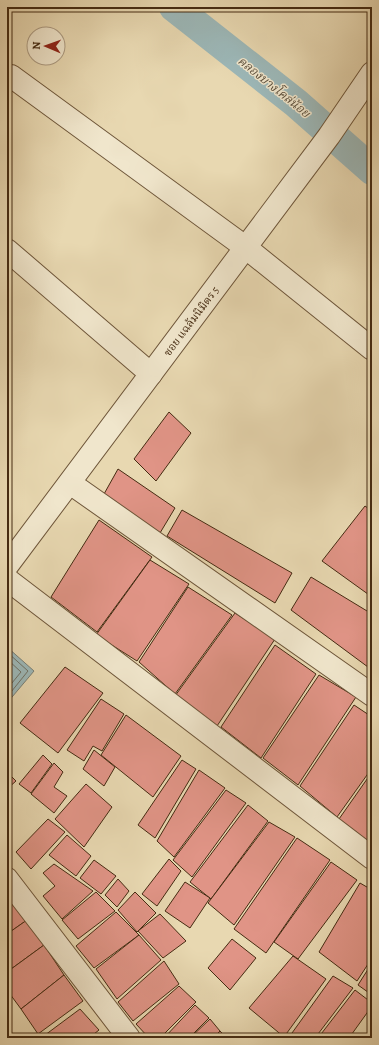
<svg xmlns="http://www.w3.org/2000/svg" width="379" height="1045" font-family="Alegreya,'Noto Serif Thai',serif">
	<rect width="100%" height="100%" fill="#e8d8b1"/>
	<filter id="stains"><feTurbulence type="fractalNoise" baseFrequency=".005" numOctaves="4"/><feColorMatrix values="0 0 0 0 .2 0 0 0 0 .09 0 0 0 0 .02 0 0 0 .5 -.17"/></filter>
	<radialGradient id="worn" r=".72"><stop offset=".6" stop-color="#630" stop-opacity="0"/><stop offset="1" stop-color="#630" stop-opacity=".3"/></radialGradient>
	<!-- water -->
	<path fill="#9cb7b7" stroke="#797f75" d="M 7,647 L 34,671 L 7,703 Z"/>
	<g fill="none" stroke-linecap="round" stroke-linejoin="round">
		<!-- shore -->
		<g stroke="#707164" stroke-width="1">
			<path d="M 7,652 L 28,671 L 7,697"/>
			<path d="M 7,659 L 21,672 L 7,689"/>
		</g>
		<!-- canal -->
		<path stroke="#9cb7b7" stroke-width="30" d="M 174,7 L 296,103 L 372,170"/>
	</g>
	<!-- building -->
	<g fill="#e09486" stroke="#452b12">
		<path d="M 169,412 L 191,433 L 156,481 L 134,459 Z"/>
		<path d="M 118,469 L 175,508 L 160,533 L 104,494 Z"/>
		<path d="M 365,506 L 372,511 L 372,597 L 322,561 Z"/>
		<path d="M 182,510 L 292,573 L 275,603 L 167,536 Z"/>
		<path d="M 99,520 L 152,557 L 97,632 L 51,597 Z"/>
		<path d="M 150,560 L 189,584 L 137,661 L 96,635 Z"/>
		<path d="M 311,577 L 372,614 L 372,670 L 291,610 Z"/>
		<path d="M 188,587 L 232,615 L 175,694 L 139,662 Z"/>
		<path d="M 235,613 L 275,639 L 217,726 L 175,696 Z"/>
		<path d="M 275,645 L 316,674 L 261,758 L 221,727 Z"/>
		<path d="M 65,667 L 103,693 L 58,753 L 20,723 Z"/>
		<path d="M 319,675 L 356,697 L 298,785 L 263,758 Z"/>
		<path d="M 101,699 L 124,714 L 102,751 L 93,746 L 84,761 L 67,750 Z"/>
		<path d="M 354,705 L 372,717 L 372,768 L 337,817 L 300,786 Z"/>
		<path d="M 126,715 L 181,756 L 153,797 L 101,755 Z"/>
		<path d="M 94,750 L 115,767 L 104,786 L 83,769 Z"/>
		<path d="M 43,755 L 52,764 L 31,793 L 19,784 Z"/>
		<path d="M 182,760 L 196,769 L 155,838 L 138,825 Z"/>
		<path d="M 54,763 L 63,772 L 54,787 L 67,796 L 54,813 L 31,794 Z"/>
		<path d="M 199,770 L 225,788 L 174,857 L 157,841 Z"/>
		<path d="M 7,772 L 16,781 L 7,789 Z"/>
		<path d="M 372,772 L 372,844 L 339,819 Z"/>
		<path d="M 86,784 L 112,807 L 84,847 L 55,819 Z"/>
		<path d="M 226,790 L 246,803 L 192,877 L 173,860 Z"/>
		<path d="M 248,805 L 268,821 L 211,899 L 190,882 Z"/>
		<path d="M 48,819 L 65,832 L 31,869 L 16,852 Z"/>
		<path d="M 269,822 L 295,837 L 234,925 L 208,903 Z"/>
		<path d="M 67,835 L 91,856 L 76,876 L 49,855 Z"/>
		<path d="M 297,838 L 330,860 L 266,953 L 234,929 Z"/>
		<path d="M 169,859 L 181,871 L 157,906 L 142,894 Z"/>
		<path d="M 94,860 L 116,876 L 101,894 L 80,878 Z"/>
		<path d="M 331,862 L 357,880 L 298,959 L 274,942 Z"/>
		<path d="M 54,864 L 93,891 L 62,919 L 43,896 L 55,886 L 43,873 Z"/>
		<path d="M 118,879 L 129,891 L 117,907 L 105,895 Z"/>
		<path d="M 185,882 L 210,898 L 190,928 L 165,911 Z"/>
		<path d="M 360,883 L 372,890 L 372,958 L 357,981 L 319,952 Z"/>
		<path d="M 96,892 L 115,911 L 78,939 L 62,920 Z"/>
		<path d="M 135,892 L 156,913 L 137,932 L 118,910 Z"/>
		<path d="M 11,896 L 27,920 L 7,934 L 7,899 Z"/>
		<path d="M 116,912 L 139,935 L 94,968 L 76,946 Z"/>
		<path d="M 160,914 L 186,941 L 163,958 L 138,931 Z"/>
		<path d="M 27,920 L 44,945 L 7,972 L 7,934 Z"/>
		<path d="M 139,935 L 161,960 L 117,999 L 96,969 Z"/>
		<path d="M 232,939 L 256,958 L 230,990 L 208,968 Z"/>
		<path d="M 44,945 L 64,975 L 21,1009 L 7,990 L 7,972 Z"/>
		<path d="M 293,956 L 326,979 L 284,1037 L 249,1008 Z"/>
		<path d="M 164,961 L 179,984 L 133,1021 L 118,1002 Z"/>
		<path d="M 372,963 L 372,995 L 358,985 Z"/>
		<path d="M 64,975 L 83,1001 L 38,1034 L 21,1009 Z"/>
		<path d="M 333,976 L 353,988 L 315,1038 L 301,1038 L 292,1033 Z"/>
		<path d="M 179,986 L 196,1002 L 160,1038 L 149,1038 L 136,1024 Z"/>
		<path d="M 355,990 L 372,1003 L 372,1006 L 349,1038 L 318,1038 Z"/>
		<path d="M 195,1005 L 209,1018 L 189,1038 L 164,1038 Z"/>
		<path d="M 80,1009 L 99,1030 L 89,1038 L 41,1038 Z"/>
		<path d="M 210,1019 L 220,1031 L 213,1038 L 190,1038 Z"/>
		<path d="M 220,1031 L 227,1038 L 213,1038 Z"/>
	</g>
	<g fill="none" stroke-linecap="round" stroke-linejoin="round">
		<defs>
			<g id="street">
				<path d="M 11,76 L 245,247 L 372,349"/>
				<path d="M 7,250 L 151,374"/>
				<path d="M 70,483 L 372,695"/>
				<path d="M 7,566 L 329,136 L 372,73"/>
				<path d="M 7,578 L 8,580 L 372,858"/>
				<path d="M 7,879 L 129,1038"/>
			</g>
		</defs>
		<!-- street casing -->
		<use href="#street" stroke="#6e563a" stroke-width="24"/>
		<!-- street -->
		<use href="#street" stroke="#f0e6cc" stroke-width="22"/>
	</g>
	<g text-anchor="middle" stroke-width="3" stroke-linejoin="round" paint-order="stroke">
		<!-- street labels -->
		<g font-size="11" fill="#452b12" stroke="#f0e6cc">
			<text transform="translate(191 321) rotate(-53)" y="4">ซอย แฉล้มนิมิตร 5</text>
		</g>
		<!-- water labels -->
		<g font-size="12" font-style="italic" fill="#5b4e3b" stroke="#f0e6cc">
			<text transform="translate(274 87) rotate(39)" y="4">คลองบางโคล่น้อย</text>
		</g>
	</g>
	<!-- margin -->
	<rect width="379" height="1045" fill="none" stroke="#e8d8b1" stroke-width="24"/>
	<rect x="8" y="8" width="363" height="1029" fill="none" stroke="#452b12" stroke-width="2"/>
	<rect x="12" y="12" width="355" height="1021" fill="none" stroke="#452b12"/>
	<!-- north arrow -->
	<g transform="translate(46 46) rotate(272)"><circle r="19" fill="#f0e6cc" stroke="#ac9b82"/>
	<path d="M0-3L7 15L0 10L-7 15Z" fill="#8f2418"/>
	<text y="-6" font-size="11" font-weight="bold" text-anchor="middle" fill="#452b12">N</text>
	</g>
	<rect width="100%" height="100%" filter="url(#stains)"/>
	<rect width="100%" height="100%" fill="url(#worn)"/>
</svg>
